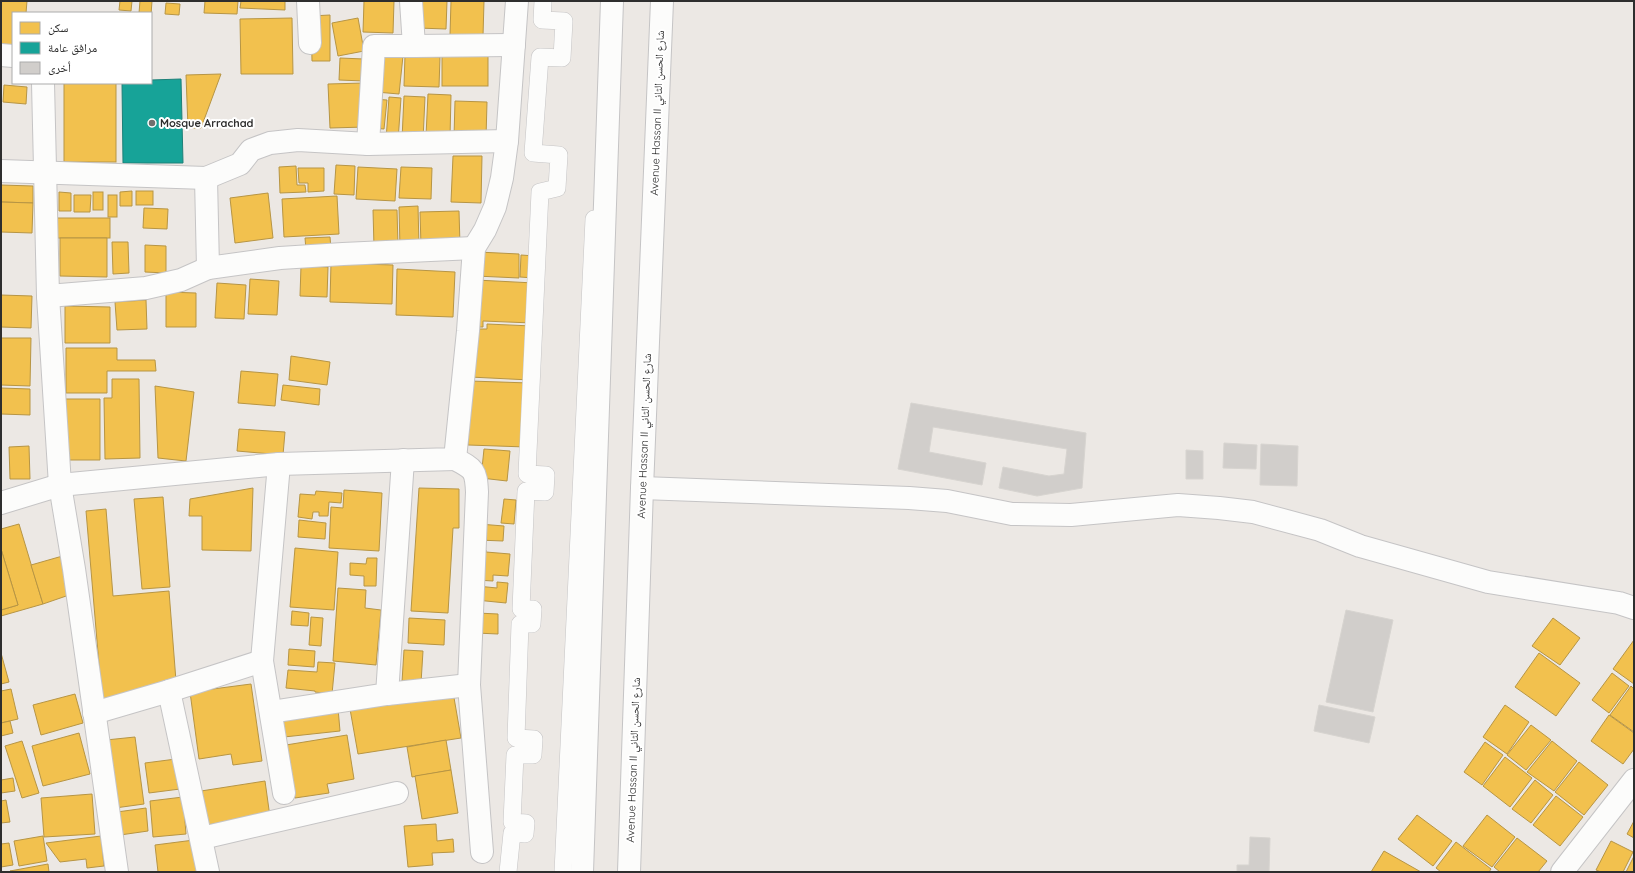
<svg xmlns="http://www.w3.org/2000/svg" width="1635" height="873" font-family="Quicksand,'Noto Naskh Arabic',sans-serif">
	<rect width="100%" height="100%" fill="#ece8e4"/>
	<!-- homes -->
	<g fill="#f2c14e" stroke="#b79544">
		<path d="M 1,1 L 27,1 L 26,13 L 13,13 L 13,47 L 1,46 Z"/>
		<path d="M 120,1 L 132,1 L 131,11 L 119,10 Z"/>
		<path d="M 140,1 L 152,1 L 151,15 L 151,13 L 139,13 Z"/>
		<path d="M 205,1 L 238,1 L 237,14 L 204,13 Z"/>
		<path d="M 241,1 L 285,1 L 285,10 L 240,8 Z"/>
		<path d="M 364,1 L 394,1 L 393,33 L 363,32 Z"/>
		<path d="M 419,1 L 447,1 L 446,29 L 418,28 Z"/>
		<path d="M 451,1 L 484,1 L 483,36 L 450,35 Z"/>
		<path d="M 166,3 L 180,4 L 179,15 L 165,14 Z"/>
		<path d="M 330,15 L 330,61 L 312,61 L 311,16 Z"/>
		<path d="M 292,18 L 293,74 L 241,74 L 240,19 Z"/>
		<path d="M 358,18 L 364,51 L 338,56 L 332,23 Z"/>
		<rect x="442" y="52" width="46" height="34"/>
		<path d="M 379,54 L 403,56 L 399,94 L 376,92 Z"/>
		<path d="M 405,55 L 440,57 L 439,87 L 404,86 Z"/>
		<path d="M 340,58 L 364,59 L 364,81 L 339,80 Z"/>
		<path d="M 221,74 L 201,128 L 188,128 L 186,75 Z"/>
		<rect x="64" y="83" width="52" height="79"/>
		<path d="M 364,83 L 365,127 L 330,128 L 328,84 Z"/>
		<path d="M 4,85 L 27,87 L 26,104 L 3,102 Z"/>
		<path d="M 428,94 L 451,95 L 450,137 L 426,136 Z"/>
		<path d="M 404,96 L 425,97 L 423,140 L 402,139 Z"/>
		<path d="M 389,97 L 401,98 L 398,141 L 386,140 Z"/>
		<path d="M 373,99 L 387,100 L 384,129 L 371,128 Z"/>
		<path d="M 455,101 L 487,102 L 486,138 L 454,137 Z"/>
		<path d="M 453,156 L 482,156 L 481,203 L 451,202 Z"/>
		<path d="M 336,165 L 355,166 L 354,195 L 334,194 Z"/>
		<path d="M 296,166 L 297,185 L 305,185 L 306,192 L 280,193 L 279,167 Z"/>
		<path d="M 358,167 L 397,169 L 395,201 L 356,199 Z"/>
		<path d="M 401,167 L 432,168 L 431,199 L 399,198 Z"/>
		<path d="M 298,168 L 324,168 L 324,191 L 308,192 L 308,183 L 299,183 Z"/>
		<path d="M 1,185 L 33,186 L 33,203 L 1,202 Z"/>
		<path d="M 132,191 L 132,206 L 120,206 L 120,192 Z"/>
		<rect x="136" y="191" width="17" height="14"/>
		<path d="M 59,192 L 71,193 L 71,211 L 59,211 Z"/>
		<rect x="93" y="192" width="10" height="18"/>
		<path d="M 268,193 L 273,238 L 235,243 L 230,198 Z"/>
		<path d="M 74,195 L 91,195 L 90,212 L 74,212 Z"/>
		<rect x="108" y="195" width="9" height="22"/>
		<path d="M 337,196 L 339,234 L 284,237 L 282,199 Z"/>
		<path d="M 1,202 L 33,203 L 32,233 L 1,232 Z"/>
		<path d="M 418,206 L 419,247 L 400,248 L 399,207 Z"/>
		<path d="M 144,208 L 168,209 L 167,229 L 143,228 Z"/>
		<path d="M 373,210 L 397,210 L 398,246 L 374,247 Z"/>
		<path d="M 459,211 L 460,245 L 421,246 L 420,212 Z"/>
		<rect x="57" y="218" width="53" height="20"/>
		<path d="M 330,237 L 331,249 L 306,250 L 305,238 Z"/>
		<path d="M 60,238 L 107,238 L 107,277 L 60,276 Z"/>
		<path d="M 112,242 L 128,242 L 129,273 L 113,274 Z"/>
		<path d="M 145,245 L 166,246 L 166,273 L 145,272 Z"/>
		<path d="M 478,252 L 519,254 L 519,278 L 476,276 Z"/>
		<path d="M 521,255 L 535,256 L 534,278 L 520,277 Z"/>
		<path d="M 331,263 L 393,265 L 392,304 L 330,302 Z"/>
		<path d="M 301,266 L 328,267 L 327,297 L 300,296 Z"/>
		<path d="M 397,269 L 455,272 L 453,317 L 396,315 Z"/>
		<path d="M 250,279 L 279,281 L 277,315 L 248,314 Z"/>
		<path d="M 476,280 L 534,283 L 532,323 L 483,321 L 483,327 L 474,327 Z"/>
		<path d="M 217,283 L 246,285 L 244,319 L 215,318 Z"/>
		<path d="M 166,292 L 196,293 L 196,327 L 166,327 Z"/>
		<path d="M 1,295 L 32,296 L 31,328 L 1,327 Z"/>
		<path d="M 146,300 L 147,329 L 117,330 L 115,302 Z"/>
		<path d="M 65,306 L 110,307 L 110,343 L 65,343 Z"/>
		<path d="M 487,324 L 532,326 L 530,380 L 470,377 L 472,329 L 487,329 Z"/>
		<path d="M 1,338 L 31,338 L 30,386 L 1,385 Z"/>
		<path d="M 66,348 L 117,348 L 117,360 L 155,360 L 156,371 L 107,371 L 107,393 L 66,393 Z"/>
		<path d="M 291,356 L 330,362 L 327,385 L 289,380 Z"/>
		<path d="M 241,371 L 278,374 L 275,406 L 238,403 Z"/>
		<path d="M 112,379 L 139,379 L 140,458 L 105,459 L 104,398 L 112,398 Z"/>
		<path d="M 470,381 L 529,383 L 526,447 L 468,445 Z"/>
		<path d="M 283,385 L 320,389 L 319,405 L 281,400 Z"/>
		<path d="M 155,386 L 194,392 L 186,461 L 158,458 Z"/>
		<path d="M 1,388 L 30,389 L 30,415 L 1,414 Z"/>
		<path d="M 64,399 L 100,399 L 100,460 L 65,460 Z"/>
		<path d="M 239,429 L 285,432 L 283,455 L 237,451 Z"/>
		<path d="M 29,446 L 30,479 L 10,479 L 9,447 Z"/>
		<path d="M 484,449 L 510,451 L 507,481 L 481,478 Z"/>
		<path d="M 253,488 L 251,551 L 202,550 L 202,516 L 189,516 L 190,499 Z"/>
		<path d="M 419,488 L 459,489 L 459,528 L 453,528 L 448,613 L 411,611 Z"/>
		<path d="M 344,490 L 382,493 L 379,551 L 329,548 L 331,507 L 343,508 Z"/>
		<path d="M 316,491 L 342,493 L 341,503 L 329,502 L 328,516 L 319,516 L 319,512 L 313,512 L 312,519 L 298,517 L 300,494 L 315,495 Z"/>
		<path d="M 163,497 L 170,587 L 142,589 L 134,499 Z"/>
		<path d="M 504,499 L 516,500 L 514,524 L 501,523 Z"/>
		<path d="M 106,509 L 113,596 L 169,591 L 176,681 L 102,700 L 86,511 Z"/>
		<path d="M 299,520 L 326,523 L 325,539 L 298,537 Z"/>
		<path d="M 19,524 L 43,604 L 1,616 L 1,610 L 18,605 L 1,549 L 1,529 Z"/>
		<path d="M 479,524 L 504,526 L 503,541 L 478,540 Z"/>
		<path d="M 295,548 L 338,552 L 334,610 L 290,607 Z"/>
		<path d="M 1,549 L 18,605 L 1,610 Z"/>
		<path d="M 478,550 L 486,550 L 486,552 L 510,554 L 508,576 L 493,575 L 493,581 L 476,580 Z"/>
		<path d="M 66,555 L 72,594 L 43,604 L 31,565 Z"/>
		<path d="M 367,558 L 377,558 L 376,586 L 364,586 L 364,576 L 350,575 L 350,563 L 366,564 Z"/>
		<path d="M 497,582 L 508,583 L 506,603 L 476,600 L 477,586 L 497,588 Z"/>
		<path d="M 338,588 L 366,590 L 365,608 L 381,610 L 376,665 L 333,661 Z"/>
		<path d="M 292,611 L 309,613 L 308,626 L 291,625 Z"/>
		<path d="M 477,613 L 498,614 L 498,634 L 476,633 Z"/>
		<path d="M 311,617 L 323,618 L 321,646 L 309,645 Z"/>
		<path d="M 409,618 L 445,620 L 444,645 L 408,643 Z"/>
		<path d="M 1553,618 L 1580,638 L 1560,665 L 1532,646 Z"/>
		<path d="M 1634,640 L 1634,684 L 1613,669 Z"/>
		<path d="M 289,649 L 315,651 L 314,667 L 288,665 Z"/>
		<path d="M 404,650 L 423,651 L 421,683 L 402,682 Z"/>
		<path d="M 1,653 L 9,682 L 1,684 Z"/>
		<path d="M 1539,653 L 1580,683 L 1556,716 L 1515,687 Z"/>
		<path d="M 318,662 L 335,663 L 332,694 L 315,692 L 315,691 L 286,688 L 288,670 L 317,672 Z"/>
		<path d="M 1612,673 L 1629,686 L 1609,713 L 1592,700 Z"/>
		<path d="M 251,684 L 262,761 L 233,765 L 231,754 L 199,759 L 190,692 Z"/>
		<path d="M 1631,686 L 1634,689 L 1634,732 L 1610,715 Z"/>
		<path d="M 11,689 L 18,719 L 1,723 L 1,691 Z"/>
		<path d="M 453,692 L 461,738 L 358,754 L 350,709 Z"/>
		<path d="M 75,694 L 83,723 L 41,735 L 33,705 Z"/>
		<path d="M 1505,705 L 1529,722 L 1507,754 L 1483,737 Z"/>
		<path d="M 338,708 L 340,731 L 284,737 L 282,715 Z"/>
		<path d="M 1609,715 L 1634,733 L 1634,749 L 1623,764 L 1591,741 Z"/>
		<path d="M 10,721 L 13,733 L 1,736 L 1,723 Z"/>
		<path d="M 1531,725 L 1551,740 L 1526,770 L 1507,755 Z"/>
		<path d="M 79,733 L 90,774 L 43,786 L 32,746 Z"/>
		<path d="M 347,735 L 354,779 L 327,784 L 329,793 L 295,798 L 286,745 Z"/>
		<path d="M 135,737 L 144,804 L 115,808 L 106,740 Z"/>
		<path d="M 446,740 L 451,770 L 412,777 L 407,747 Z"/>
		<path d="M 22,741 L 39,793 L 22,798 L 5,746 Z"/>
		<path d="M 1552,741 L 1577,761 L 1554,791 L 1527,772 Z"/>
		<path d="M 1485,742 L 1503,755 L 1482,785 L 1464,772 Z"/>
		<path d="M 1505,757 L 1532,778 L 1510,807 L 1483,786 Z"/>
		<path d="M 176,759 L 180,789 L 149,793 L 145,763 Z"/>
		<path d="M 1579,762 L 1608,785 L 1584,815 L 1555,792 Z"/>
		<path d="M 451,770 L 458,813 L 422,819 L 415,776 Z"/>
		<path d="M 13,778 L 15,791 L 1,793 L 1,780 Z"/>
		<path d="M 1535,780 L 1553,795 L 1531,823 L 1512,809 Z"/>
		<path d="M 265,781 L 270,817 L 206,825 L 201,791 Z"/>
		<path d="M 92,794 L 95,834 L 44,837 L 41,798 Z"/>
		<path d="M 1556,796 L 1583,817 L 1560,846 L 1533,825 Z"/>
		<path d="M 183,797 L 186,834 L 153,837 L 150,801 Z"/>
		<path d="M 6,800 L 10,822 L 1,823 L 1,801 Z"/>
		<path d="M 146,808 L 148,831 L 120,835 L 117,812 Z"/>
		<path d="M 1417,815 L 1452,841 L 1433,866 L 1398,839 Z"/>
		<path d="M 1487,815 L 1515,837 L 1492,867 L 1463,846 Z"/>
		<path d="M 1634,821 L 1634,838 L 1627,834 Z"/>
		<path d="M 436,824 L 437,841 L 453,839 L 454,852 L 432,853 L 433,865 L 408,867 L 404,826 Z"/>
		<path d="M 43,836 L 47,861 L 19,866 L 14,841 Z"/>
		<path d="M 101,836 L 104,866 L 87,868 L 86,859 L 60,862 L 46,843 Z"/>
		<path d="M 1517,838 L 1547,861 L 1538,872 L 1500,872 L 1494,867 Z"/>
		<path d="M 194,840 L 198,872 L 158,872 L 155,845 Z"/>
		<path d="M 1611,841 L 1633,852 L 1623,872 L 1601,872 L 1596,870 Z"/>
		<path d="M 1456,842 L 1491,869 L 1489,872 L 1441,872 L 1436,868 Z"/>
		<path d="M 9,843 L 13,865 L 1,867 L 1,844 Z"/>
		<path d="M 1384,851 L 1421,872 L 1371,872 Z"/>
		<path d="M 1634,856 L 1634,872 L 1626,872 Z"/>
		<path d="M 48,864 L 49,872 L 10,871 Z"/>
	</g>
	<!-- public -->
	<path fill="#17a398" stroke="#1e8078" d="M 181,79 L 183,163 L 123,163 L 122,83 L 151,83 L 151,80 Z"/>
	<!-- building -->
	<g fill="#d1cecb" stroke="#d7d4d0">
		<path d="M 911,403 L 1086,433 L 1082,488 L 1037,496 L 999,488 L 1003,467 L 1049,476 L 1064,474 L 1067,449 L 933,427 L 929,452 L 986,463 L 982,485 L 898,469 Z"/>
		<path d="M 1224,443 L 1257,445 L 1256,469 L 1223,468 Z"/>
		<path d="M 1261,444 L 1298,446 L 1297,486 L 1260,485 Z"/>
		<path d="M 1186,450 L 1203,451 L 1203,479 L 1186,479 Z"/>
		<path d="M 1346,610 L 1393,620 L 1373,712 L 1326,702 Z"/>
		<path d="M 1319,705 L 1375,717 L 1369,743 L 1314,731 Z"/>
		<path d="M 1250,837 L 1270,838 L 1269,872 L 1237,872 L 1237,865 L 1249,865 Z"/>
	</g>
	<g fill="none" stroke-linecap="round" stroke-linejoin="round">
		<defs>
			<g id="pedestrian">
				<path d="M 508,872 L 512,833 L 525,834 L 526,823 L 512,822 L 515,755 L 533,755 L 534,739 L 516,738 L 520,624 L 532,624 L 533,609 L 521,609 L 526,491 L 545,492 L 546,475 L 527,474 L 540,192 L 557,188 L 559,155 L 533,153 L 540,57 L 562,58 L 564,21 L 542,20 L 543,1"/>
				<path d="M 563,872 L 594,219"/>
			</g>
			<g id="minor">
				<path d="M 308,1 L 310,43"/>
				<path d="M 411,1 L 414,46 L 514,45"/>
				<path d="M 1,55 L 13,56"/>
				<path d="M 43,83 L 48,296 L 60,485 L 74,569 L 117,872"/>
				<path d="M 368,144 L 374,46 L 414,46"/>
				<path d="M 1,171 L 206,178 L 240,164 L 251,150 L 270,143 L 298,140 L 368,144 L 507,141"/>
				<path d="M 206,178 L 208,268"/>
				<path d="M 48,296 L 146,288 L 181,280 L 208,268 L 280,258 L 343,254 L 474,248"/>
				<path d="M 455,459 C 474,469 476,470 477,492 L 469,685 L 482,852"/>
				<path d="M 279,464 L 262,661 L 284,793"/>
				<path d="M 642,488 L 909,498 L 947,501 L 1012,514 L 1071,515 L 1178,505 L 1219,508 L 1253,512 L 1320,530 L 1360,546 L 1488,582 L 1619,603 L 1634,608"/>
				<path d="M 1,503 L 60,485 L 279,464 L 455,459 L 468,331 L 474,248 L 485,230 L 495,207 L 502,178 L 507,141 L 517,1"/>
				<path d="M 169,691 L 208,872"/>
				<path d="M 387,694 L 469,685"/>
				<path d="M 271,712 L 387,694 L 403,460"/>
				<path d="M 94,713 L 169,691 L 262,661"/>
				<path d="M 202,838 L 397,793"/>
				<path d="M 1562,872 L 1634,780"/>
			</g>
			<g id="secondary">
				<path d="M 582,872 L 612,1"/>
				<path d="M 629,872 L 642,488 L 662,1"/>
			</g>
		</defs>
		<!-- pedestrian casing -->
		<use href="#pedestrian" stroke="#c5c4c5" stroke-width="18"/>
		<!-- minor casing -->
		<use href="#minor" stroke="#c5c4c5" stroke-width="24"/>
		<!-- secondary casing -->
		<use href="#secondary" stroke="#c5c4c5" stroke-width="24"/>
		<!-- pedestrian -->
		<use href="#pedestrian" stroke="#fcfcfb" stroke-width="17"/>
		<!-- minor -->
		<use href="#minor" stroke="#fcfcfb" stroke-width="22"/>
		<!-- secondary -->
		<use href="#secondary" stroke="#fcfcfb" stroke-width="22"/>
	</g>
	<!-- markers -->
	<circle fill="#706f6e" stroke="#fff" stroke-width="1.5" cx="152" cy="123" r="4"/>
	<g text-anchor="middle" stroke-width="4" stroke-linejoin="round" paint-order="stroke">
		<!-- street labels -->
		<g font-size="11" fill="#2e2e2e" stroke="#fff">
			<text transform="translate(657 113) rotate(-88)" y="4">Avenue Hassan II شارع الحسن الثاني</text>
			<text transform="translate(644 436) rotate(-88)" y="4">Avenue Hassan II شارع الحسن الثاني</text>
			<text transform="translate(633 760) rotate(-88)" y="4">Avenue Hassan II شارع الحسن الثاني</text>
		</g>
		<!-- poi labels -->
		<g font-size="11" font-weight="bold" fill="#2e2e2e" stroke="#fff" text-anchor="start">
			<text x="160" y="127">Mosque Arrachad</text>
		</g>
	</g>
	<!-- border -->
	<rect width="1635" height="873" fill="none" stroke="#2e2e2e" stroke-width="4"/>
	<!-- legend -->
	<rect x="12" y="12" width="140" height="72" fill="#ffffff" stroke="#ababab"/>
	<rect x="20" y="22" width="20" height="12" fill="#f2c14e" stroke="#ababab"/>
	<text x="48" y="32" font-size="12" fill="#2e2e2e">سكن</text>
	<rect x="20" y="42" width="20" height="12" fill="#17a398" stroke="#ababab"/>
	<text x="48" y="52" font-size="12" fill="#2e2e2e">مرافق عامة</text>
	<rect x="20" y="62" width="20" height="12" fill="#d1cecb" stroke="#ababab"/>
	<text x="48" y="72" font-size="12" fill="#2e2e2e">أخرى</text>
</svg>
